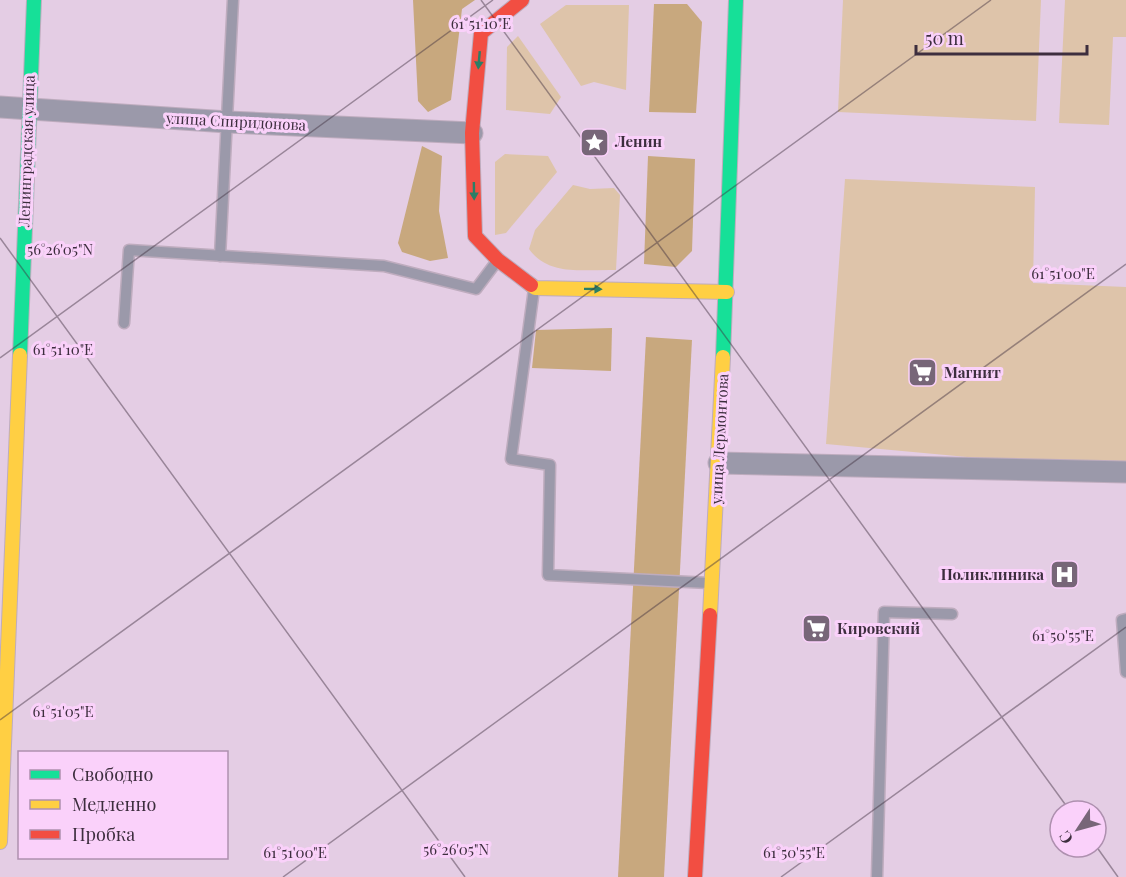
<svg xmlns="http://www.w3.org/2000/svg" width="1126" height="877" font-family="'Playfair Display',serif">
	<rect width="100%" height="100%" fill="#e4cde4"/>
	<!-- green -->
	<g fill="#dec4aa">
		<path d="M 843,0 L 1041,0 L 1036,121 L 838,112 Z"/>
		<path d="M 1065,0 L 1126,0 L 1126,37 L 1113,37 L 1109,125 L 1059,123 Z"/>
		<path d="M 566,5 L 629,5 L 626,90 L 594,82 L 581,86 L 540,24 Z"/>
		<path d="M 518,36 L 561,97 L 550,114 L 506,110 L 507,47 Z"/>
		<path d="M 505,154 L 548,156 L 557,172 L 506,233 L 495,235 L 495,162 Z"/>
		<path d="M 845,179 L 1035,187 L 1033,283 L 1126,287 L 1126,461 L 989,459 L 826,444 Z"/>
		<path d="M 573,185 L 590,189 L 614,188 L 620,195 L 616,270 C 585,269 549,277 529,249 L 535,230 Z"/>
	</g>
	<!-- forest -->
	<g fill="#c8a87e">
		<path d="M 413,0 L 475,0 L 462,9 L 451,100 L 428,112 L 418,101 Z"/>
		<path d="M 654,4 L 687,4 L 702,22 L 696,113 L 649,112 Z"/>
		<path d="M 422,146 L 442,156 L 439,211 L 448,258 L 430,261 L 402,252 L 398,243 Z"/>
		<path d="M 648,156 L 695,159 L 692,251 L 676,267 L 644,264 Z"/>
		<path d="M 612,328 L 611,371 L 532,368 L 536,330 Z"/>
		<path d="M 646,337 L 692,340 L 664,877 L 618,877 Z"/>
	</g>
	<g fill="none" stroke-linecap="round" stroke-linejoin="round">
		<defs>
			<g id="lane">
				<path d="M 220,256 L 233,0"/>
				<path d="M 534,289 L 511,459 L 550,465 L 548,575 L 709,583"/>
				<path d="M 124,323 L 129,250 L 384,266 L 476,289 L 497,261"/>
				<path d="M 1126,619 L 1122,620 L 1126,672"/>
				<path d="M 877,877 L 884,612 L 952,614"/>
			</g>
			<g id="street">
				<path d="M 0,107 L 228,122 L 472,133"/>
				<path d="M 719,463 L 1126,472"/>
			</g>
			<g id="fast">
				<path d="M 20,355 L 34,0"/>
				<path d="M 723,357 L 736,0"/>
			</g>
			<g id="slow">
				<path d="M 531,285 L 535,288 L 727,292"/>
				<path d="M 710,615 L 723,357"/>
				<path d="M 0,842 L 20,355"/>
			</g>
			<g id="jam">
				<path d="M 522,0 L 481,33 L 472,133 L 475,236 L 498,260 L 531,285"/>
				<path d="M 695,877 L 710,615"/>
			</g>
		</defs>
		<!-- lane casing -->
		<use href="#lane" stroke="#beacbe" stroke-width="13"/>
		<!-- street casing -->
		<use href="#street" stroke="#beacbe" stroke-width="23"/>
		<!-- fast casing -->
		<use href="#fast" stroke="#beacbe" stroke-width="16"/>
		<!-- slow casing -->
		<use href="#slow" stroke="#beacbe" stroke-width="16"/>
		<!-- jam casing -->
		<use href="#jam" stroke="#beacbe" stroke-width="16"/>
		<!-- lane -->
		<use href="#lane" stroke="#9b99aa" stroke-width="10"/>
		<!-- street -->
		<use href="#street" stroke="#9b99aa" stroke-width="21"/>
		<!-- fast -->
		<use href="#fast" stroke="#16e098" stroke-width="14"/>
		<!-- slow -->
		<use href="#slow" stroke="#ffcf43" stroke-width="14"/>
		<!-- jam -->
		<use href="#jam" stroke="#f24e42" stroke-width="14"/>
	</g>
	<!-- one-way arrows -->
	<defs><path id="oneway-solid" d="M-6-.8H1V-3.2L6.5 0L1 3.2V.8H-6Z" transform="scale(1.5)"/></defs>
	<g fill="#2b7e66">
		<use href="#oneway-solid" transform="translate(479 60) rotate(95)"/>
		<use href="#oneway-solid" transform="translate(474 191) rotate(89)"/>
		<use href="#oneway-solid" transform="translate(593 289) rotate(1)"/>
	</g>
	<!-- ticks -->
	<path fill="none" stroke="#3d2e3e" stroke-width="1.5" stroke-opacity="0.45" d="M 481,0 L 1070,811M 0,238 L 465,877M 0,358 L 493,0M 0,720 L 991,0M 1096,846 L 1118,877M 283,877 L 1126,264M 781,877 L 1126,627"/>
	<!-- icons -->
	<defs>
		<symbol id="sight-square" viewBox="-11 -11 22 22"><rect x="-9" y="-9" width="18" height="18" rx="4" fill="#776678" stroke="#fad1fa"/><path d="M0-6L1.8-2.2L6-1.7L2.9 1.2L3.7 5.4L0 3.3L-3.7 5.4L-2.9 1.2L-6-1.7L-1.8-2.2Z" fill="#fff"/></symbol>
		<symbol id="supermarket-square" viewBox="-11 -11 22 22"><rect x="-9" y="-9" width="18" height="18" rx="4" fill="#776678" stroke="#fad1fa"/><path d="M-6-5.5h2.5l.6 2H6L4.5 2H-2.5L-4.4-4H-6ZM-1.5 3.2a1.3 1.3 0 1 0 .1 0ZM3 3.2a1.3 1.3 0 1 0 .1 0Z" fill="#fff"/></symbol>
		<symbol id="hospital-square" viewBox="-11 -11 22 22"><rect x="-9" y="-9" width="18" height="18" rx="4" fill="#776678" stroke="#fad1fa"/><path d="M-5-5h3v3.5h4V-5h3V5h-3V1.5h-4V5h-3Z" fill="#fff"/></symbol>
	</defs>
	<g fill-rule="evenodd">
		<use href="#sight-square" x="578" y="126" width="33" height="33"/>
		<use href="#supermarket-square" x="906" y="356" width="33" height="33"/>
		<use href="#hospital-square" x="1048" y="558" width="33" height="33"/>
		<use href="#supermarket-square" x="800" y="612" width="33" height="33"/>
	</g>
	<g text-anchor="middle" stroke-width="6" stroke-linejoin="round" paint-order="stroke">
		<!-- street labels -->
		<g font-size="15" fill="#3d2e3e" stroke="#fad1fa">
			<text transform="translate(236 122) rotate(3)" y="5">улица Спиридонова</text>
			<text transform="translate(27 151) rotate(-88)" y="5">Ленинградская улица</text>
			<text transform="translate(720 439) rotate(-87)" y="5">улица Лермонтова</text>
		</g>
		<!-- poi labels -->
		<g font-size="15" font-weight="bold" fill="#3d2e3e" stroke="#fad1fa" text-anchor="start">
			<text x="615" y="147">Ленин</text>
			<text x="944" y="378">Магнит</text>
			<text x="1044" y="580" text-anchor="end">Поликлиника</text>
			<text x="837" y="634">Кировский</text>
		</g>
	</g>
	<g font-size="15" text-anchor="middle" fill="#3d2e3e" stroke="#fad1fa" stroke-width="6" stroke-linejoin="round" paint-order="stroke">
		<text x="481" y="29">61°51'10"E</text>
		<text x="60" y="255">56°26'05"N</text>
		<text x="1063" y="279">61°51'00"E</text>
		<text x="63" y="355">61°51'10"E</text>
		<text x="1063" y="641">61°50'55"E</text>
		<text x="63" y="717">61°51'05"E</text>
		<text x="456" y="855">56°26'05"N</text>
		<text x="295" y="858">61°51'00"E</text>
		<text x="794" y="858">61°50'55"E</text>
	</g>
	<!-- legend -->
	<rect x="18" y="751" width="210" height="108" fill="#fad1fa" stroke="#ae90af" stroke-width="1.5"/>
	<rect x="30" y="770" width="30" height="9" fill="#16e098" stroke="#ae90af" stroke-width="1.5"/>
	<text x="72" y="781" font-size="18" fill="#3d2e3e">Свободно</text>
	<rect x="30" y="800" width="30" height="9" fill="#ffcf43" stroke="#ae90af" stroke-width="1.5"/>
	<text x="72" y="811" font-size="18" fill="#3d2e3e">Медленно</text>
	<rect x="30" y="830" width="30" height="9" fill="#f24e42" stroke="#ae90af" stroke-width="1.5"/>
	<text x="72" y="841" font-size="18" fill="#3d2e3e">Пробка</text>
	<!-- north arrow -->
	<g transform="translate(1078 829) rotate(234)"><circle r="28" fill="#fad1fa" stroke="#ae90af" stroke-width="1.5"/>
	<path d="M0-4.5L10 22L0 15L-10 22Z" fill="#776678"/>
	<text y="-9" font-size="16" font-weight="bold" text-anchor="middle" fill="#3d2e3e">С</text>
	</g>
	<!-- scale -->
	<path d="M916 45v9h171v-9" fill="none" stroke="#3d2e3e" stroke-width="3"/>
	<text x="925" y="45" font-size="18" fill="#3d2e3e" stroke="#fad1fa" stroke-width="4.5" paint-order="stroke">50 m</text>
</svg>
